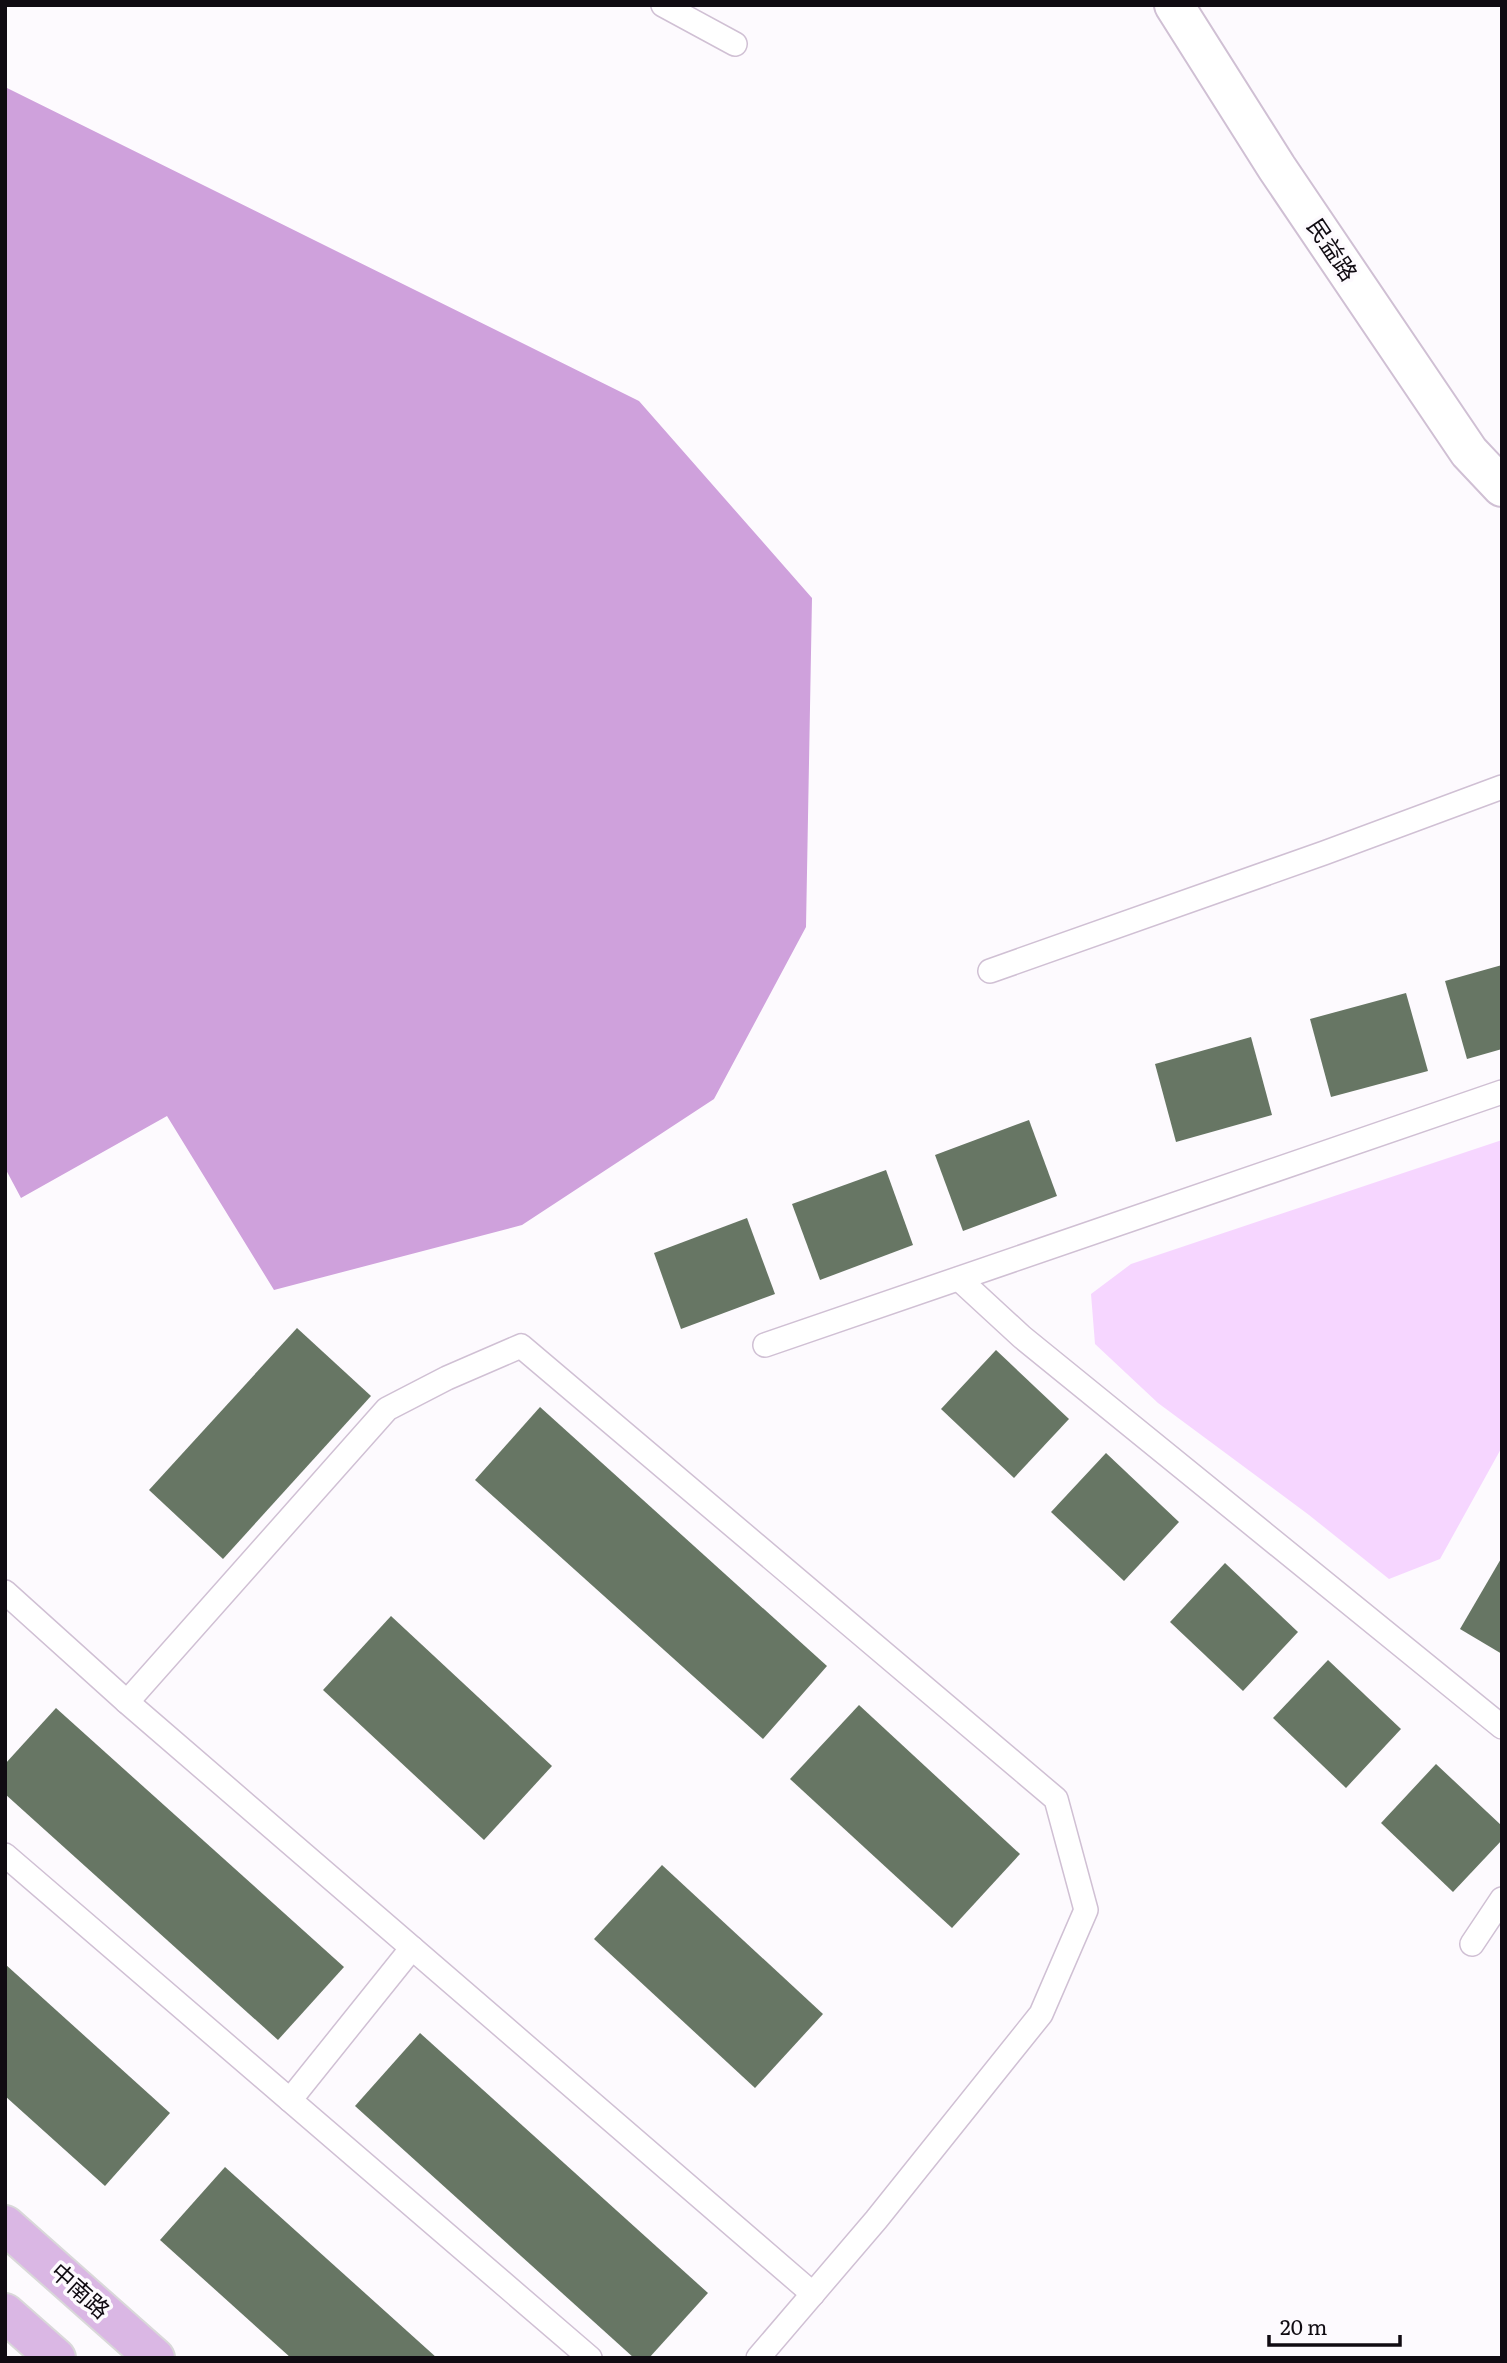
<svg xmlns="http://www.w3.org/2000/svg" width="1507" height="2363" font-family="Literata,'Noto Sans SC',serif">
	<rect width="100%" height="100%" fill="#fdfafe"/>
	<!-- green -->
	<path fill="#f6d6ff" d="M 1502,1140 L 1502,1447 L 1440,1559 L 1389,1579 L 1309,1515 L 1158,1403 L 1095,1344 L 1091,1294 L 1131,1264 Z"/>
	<!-- forest -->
	<path fill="#cfa1dc" d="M 5,87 L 639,401 L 812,598 L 806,927 L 714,1099 L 522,1225 L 274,1290 L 167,1116 L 21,1198 L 5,1168 Z"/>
	<!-- building -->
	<g fill="#677664">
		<path d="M 1502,965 L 1502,1049 L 1467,1059 L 1445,981 Z"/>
		<path d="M 1406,993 L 1428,1071 L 1331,1097 L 1310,1019 Z"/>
		<path d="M 1251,1037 L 1272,1115 L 1176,1142 L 1155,1064 Z"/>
		<path d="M 1029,1120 L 1057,1196 L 963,1231 L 935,1155 Z"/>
		<path d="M 886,1170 L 913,1245 L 820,1280 L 792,1204 Z"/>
		<path d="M 747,1218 L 775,1294 L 681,1329 L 654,1253 Z"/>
		<path d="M 297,1328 L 371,1396 L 223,1559 L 149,1490 Z"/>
		<path d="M 996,1350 L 1069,1419 L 1014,1478 L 941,1409 Z"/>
		<path d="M 540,1407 L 827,1666 L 763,1739 L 475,1480 Z"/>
		<path d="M 1106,1453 L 1179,1522 L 1124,1581 L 1051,1512 Z"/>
		<path d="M 1502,1557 L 1502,1654 L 1460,1629 Z"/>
		<path d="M 1225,1563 L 1298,1632 L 1243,1691 L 1170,1622 Z"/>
		<path d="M 391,1616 L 552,1766 L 484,1840 L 323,1690 Z"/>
		<path d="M 1328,1660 L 1401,1729 L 1346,1788 L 1273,1718 Z"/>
		<path d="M 859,1705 L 1020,1854 L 952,1928 L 790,1779 Z"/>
		<path d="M 56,1708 L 344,1967 L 278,2040 L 5,1794 L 5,1764 Z"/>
		<path d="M 1436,1764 L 1502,1826 L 1502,1840 L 1453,1892 L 1381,1823 Z"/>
		<path d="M 662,1865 L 823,2014 L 755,2088 L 594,1939 Z"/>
		<path d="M 5,1964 L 170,2113 L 105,2186 L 5,2096 Z"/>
		<path d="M 420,2033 L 708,2293 L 649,2358 L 634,2358 L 355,2106 Z"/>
		<path d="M 225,2167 L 437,2358 L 291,2358 L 160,2240 Z"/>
	</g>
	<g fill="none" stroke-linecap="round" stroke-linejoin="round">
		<defs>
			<g id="service">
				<path d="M 663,5 L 735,44"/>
				<path d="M 990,971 L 1324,853 L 1502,787"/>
				<path d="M 959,1279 L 1022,1337 L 1502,1727"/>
				<path d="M 765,1345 L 1502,1092"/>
				<path d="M 5,1592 L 127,1702 L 813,2294"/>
				<path d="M 127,1702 L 387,1409 L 447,1378 L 521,1346 L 1056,1799 L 1086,1910 L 1041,2014 L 876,2220 L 758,2358"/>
				<path d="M 5,1855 L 590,2358"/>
				<path d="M 1472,1944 L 1502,1899"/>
				<path d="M 290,2100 L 412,1948"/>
			</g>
			<path id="minor" d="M 1174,5 L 1277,168 L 1469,452 L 1502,487"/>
			<g id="primary">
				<path d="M 5,2225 L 155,2358"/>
				<path d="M 5,2313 L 56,2358"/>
			</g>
		</defs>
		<!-- service casing -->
		<use href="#service" stroke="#d0c0d4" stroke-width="26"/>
		<!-- minor casing -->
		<use href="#minor" stroke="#d0c0d4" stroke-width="42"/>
		<!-- primary casing -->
		<use href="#primary" stroke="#d9d8d9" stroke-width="42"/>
		<!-- service -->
		<use href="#service" stroke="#fff" stroke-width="23"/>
		<!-- minor -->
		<use href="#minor" stroke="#fff" stroke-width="38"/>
		<!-- primary -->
		<use href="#primary" stroke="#dab7e4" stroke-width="38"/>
	</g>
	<g text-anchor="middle" stroke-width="7" stroke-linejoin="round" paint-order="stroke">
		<!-- street labels -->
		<g font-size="23" fill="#100b12" stroke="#fdfafe">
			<text transform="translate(1332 250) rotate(56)" y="8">民益路</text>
			<text transform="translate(80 2291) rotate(42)" y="8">中南路</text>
		</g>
	</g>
	<!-- border -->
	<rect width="1507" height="2363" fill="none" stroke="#100b12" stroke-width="14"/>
	<!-- scale -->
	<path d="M1269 2335v10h131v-10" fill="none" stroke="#100b12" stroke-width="3.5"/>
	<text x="1280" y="2335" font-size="21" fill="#100b12" stroke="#fdfafe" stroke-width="5" paint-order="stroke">20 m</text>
</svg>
